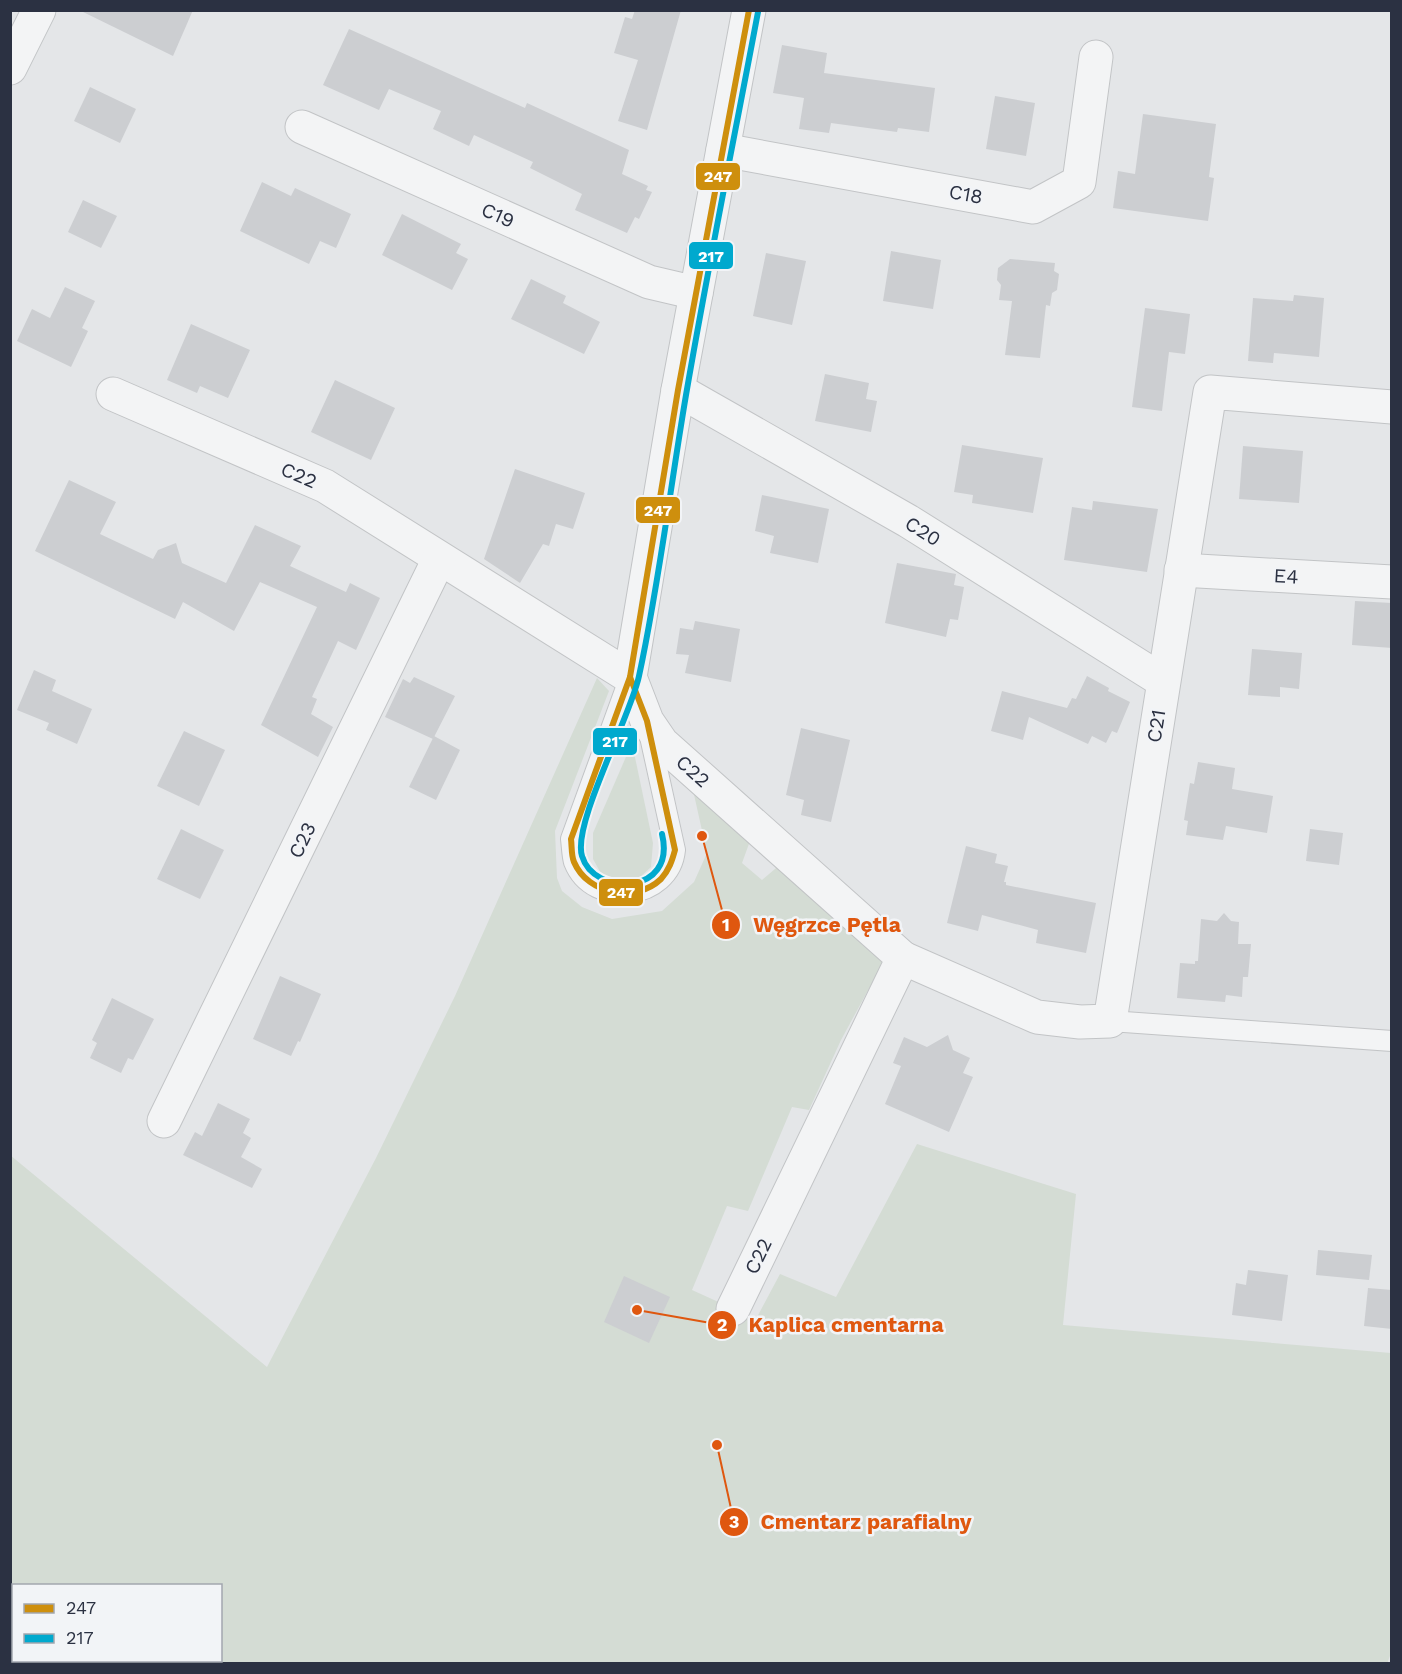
<svg xmlns="http://www.w3.org/2000/svg" width="1402" height="1674" font-family="'Work Sans',sans-serif">
	<rect width="100%" height="100%" fill="#e4e6e8"/>
	<!-- green -->
	<g fill="#d4dcd4" fill-rule="evenodd">
		<path d="M 597,678 L 609,691 L 555,831 L 557,878 L 562,891 L 582,907 L 612,919 L 662,911 L 694,882 L 707,853 L 691,781 L 750,841 L 742,863 L 762,880 L 782,863 L 885,959 L 841,1040 L 809,1110 L 792,1107 L 748,1211 L 727,1206 L 692,1290 L 756,1319 L 780,1274 L 836,1297 L 917,1144 L 1076,1194 L 1063,1325 L 1391,1353 L 1391,1653 L 1387,1664 L 11,1663 L 10,1155 L 267,1367 L 376,1158 L 455,996 ZM 14,1586 L 220,1586 L 220,1660 L 14,1660 Z"/>
		<path d="M 632,743 L 653,843 L 651,867 L 639,878 L 616,882 L 603,877 L 593,859 L 593,833 Z"/>
	</g>
	<!-- building -->
	<g fill="#ccced1">
		<path d="M 79,10 L 193,10 L 173,56 Z"/>
		<path d="M 635,10 L 681,10 L 647,130 L 618,121 L 638,60 L 614,53 L 625,17 L 632,19 Z"/>
		<path d="M 349,29 L 525,108 L 527,103 L 629,150 L 622,174 L 648,186 L 646,190 L 652,192 L 639,219 L 635,217 L 627,233 L 575,210 L 582,194 L 530,168 L 533,162 L 474,135 L 469,146 L 433,129 L 441,111 L 389,89 L 379,110 L 323,85 Z"/>
		<path d="M 782,45 L 827,53 L 824,73 L 935,88 L 929,132 L 898,128 L 897,132 L 831,123 L 829,133 L 799,129 L 804,98 L 773,93 Z"/>
		<path d="M 90,87 L 136,109 L 120,143 L 74,121 Z"/>
		<path d="M 995,96 L 1035,103 L 1026,156 L 986,149 Z"/>
		<path d="M 1143,114 L 1216,124 L 1209,177 L 1214,178 L 1208,221 L 1113,208 L 1118,171 L 1135,174 Z"/>
		<path d="M 262,182 L 291,196 L 295,188 L 351,214 L 336,248 L 320,241 L 309,264 L 240,231 Z"/>
		<path d="M 83,200 L 117,216 L 101,248 L 68,232 Z"/>
		<path d="M 402,214 L 461,244 L 456,253 L 468,259 L 452,290 L 382,255 Z"/>
		<path d="M 891,251 L 941,260 L 933,309 L 883,301 Z"/>
		<path d="M 766,253 L 806,261 L 792,325 L 753,316 Z"/>
		<path d="M 1010,259 L 1055,263 L 1054,271 L 1059,274 L 1057,290 L 1052,293 L 1050,306 L 1046,305 L 1040,358 L 1005,355 L 1012,301 L 999,300 L 1001,285 L 997,280 L 998,268 Z"/>
		<path d="M 531,279 L 566,296 L 563,303 L 600,322 L 584,354 L 511,319 Z"/>
		<path d="M 65,287 L 95,301 L 82,328 L 88,331 L 71,367 L 17,341 L 32,309 L 50,318 Z"/>
		<path d="M 1294,295 L 1324,298 L 1319,357 L 1274,353 L 1273,363 L 1248,361 L 1253,298 L 1293,301 Z"/>
		<path d="M 1145,308 L 1190,314 L 1185,354 L 1169,352 L 1162,411 L 1132,407 Z"/>
		<path d="M 191,324 L 250,350 L 228,398 L 200,386 L 197,393 L 167,380 Z"/>
		<path d="M 825,374 L 869,383 L 866,399 L 877,401 L 871,432 L 815,421 Z"/>
		<path d="M 335,380 L 395,408 L 371,460 L 311,432 Z"/>
		<path d="M 962,445 L 1043,458 L 1033,513 L 972,503 L 973,495 L 954,492 Z"/>
		<path d="M 1243,446 L 1303,451 L 1299,503 L 1239,499 Z"/>
		<path d="M 515,469 L 585,493 L 573,529 L 556,524 L 549,546 L 543,544 L 520,583 L 484,559 Z"/>
		<path d="M 69,480 L 116,502 L 100,534 L 153,559 L 158,550 L 176,543 L 182,563 L 226,583 L 255,525 L 301,546 L 290,566 L 346,592 L 350,583 L 380,598 L 356,650 L 338,641 L 312,697 L 317,699 L 311,714 L 333,727 L 318,757 L 261,725 L 317,607 L 260,582 L 234,631 L 183,602 L 175,619 L 35,551 Z"/>
		<path d="M 762,495 L 829,509 L 818,563 L 770,553 L 774,536 L 755,531 Z"/>
		<path d="M 1093,501 L 1158,509 L 1147,572 L 1064,560 L 1072,507 L 1092,510 Z"/>
		<path d="M 897,563 L 956,574 L 954,585 L 964,587 L 958,620 L 950,619 L 946,637 L 885,623 Z"/>
		<path d="M 1355,601 L 1392,603 L 1392,648 L 1352,645 Z"/>
		<path d="M 695,621 L 740,629 L 731,682 L 685,673 L 689,655 L 676,654 L 680,628 L 693,630 Z"/>
		<path d="M 1252,649 L 1302,653 L 1299,689 L 1280,687 L 1280,697 L 1248,695 Z"/>
		<path d="M 34,670 L 56,680 L 52,691 L 92,709 L 77,744 L 46,730 L 49,723 L 17,710 Z"/>
		<path d="M 1087,676 L 1109,688 L 1108,691 L 1130,702 L 1117,733 L 1112,731 L 1106,743 L 1092,736 L 1088,744 L 1029,717 L 1023,740 L 991,731 L 1002,691 L 1067,708 L 1072,698 L 1076,699 Z"/>
		<path d="M 414,677 L 455,696 L 433,739 L 385,717 L 403,679 L 410,683 Z"/>
		<path d="M 801,728 L 850,740 L 831,822 L 801,815 L 804,800 L 786,795 Z"/>
		<path d="M 184,731 L 225,750 L 199,806 L 157,786 Z"/>
		<path d="M 434,736 L 460,750 L 436,800 L 409,787 Z"/>
		<path d="M 1198,762 L 1235,768 L 1232,789 L 1273,796 L 1267,833 L 1226,826 L 1223,840 L 1186,835 L 1188,821 L 1184,820 L 1190,783 L 1194,784 Z"/>
		<path d="M 181,829 L 224,850 L 200,899 L 157,879 Z"/>
		<path d="M 1310,829 L 1343,833 L 1339,865 L 1306,861 Z"/>
		<path d="M 966,846 L 997,854 L 995,863 L 1008,866 L 1004,882 L 1006,882 L 1006,885 L 1096,903 L 1086,953 L 1036,943 L 1038,930 L 982,915 L 978,931 L 947,923 Z"/>
		<path d="M 1224,913 L 1231,921 L 1239,922 L 1238,944 L 1251,944 L 1248,977 L 1243,977 L 1242,997 L 1226,995 L 1225,1002 L 1177,998 L 1180,963 L 1195,964 L 1195,961 L 1198,961 L 1201,919 L 1217,921 Z"/>
		<path d="M 280,976 L 321,994 L 300,1042 L 298,1041 L 291,1056 L 253,1039 Z"/>
		<path d="M 112,998 L 154,1019 L 133,1060 L 128,1058 L 121,1073 L 90,1058 L 97,1043 L 92,1040 Z"/>
		<path d="M 948,1035 L 953,1050 L 970,1058 L 963,1073 L 973,1077 L 949,1132 L 885,1104 L 901,1066 L 893,1063 L 904,1037 L 927,1047 Z"/>
		<path d="M 218,1103 L 250,1119 L 243,1133 L 251,1138 L 241,1157 L 262,1169 L 252,1188 L 183,1155 L 195,1132 L 202,1136 Z"/>
		<path d="M 1318,1250 L 1372,1255 L 1369,1280 L 1316,1275 Z"/>
		<path d="M 1248,1270 L 1288,1275 L 1282,1321 L 1232,1315 L 1236,1283 L 1246,1285 Z"/>
		<path d="M 624,1276 L 670,1297 L 649,1343 L 604,1322 Z"/>
		<path d="M 1368,1288 L 1392,1290 L 1392,1329 L 1364,1326 Z"/>
	</g>
	<g fill="none" stroke-linecap="round" stroke-linejoin="round">
		<defs>
			<g id="lane">
				<path d="M 630,677 L 571,839 C 572,846 572,855 574,862 C 593,910 670,900 675,850 L 649,732"/>
				<path d="M 1110,1021 L 1392,1041"/>
			</g>
			<g id="street">
				<path d="M 10,68 L 39,10"/>
				<path d="M 302,127 L 649,282 L 696,293"/>
				<path d="M 723,150 L 1033,207 L 1079,182 L 1096,57"/>
				<path d="M 678,390 L 908,521 L 1163,681"/>
				<path d="M 113,394 L 325,486 L 630,677 L 647,721 L 662,743 L 903,958 L 733,1309"/>
				<path d="M 1181,570 L 1392,582"/>
				<path d="M 630,677 L 678,390 L 749,10"/>
				<path d="M 903,958 L 1037,1017 L 1080,1022 L 1110,1021 L 1210,392 L 1392,407"/>
				<path d="M 164,1121 L 439,559"/>
			</g>
		</defs>
		<!-- lane casing -->
		<use href="#lane" stroke="#c2c4c6" stroke-width="22"/>
		<!-- street casing -->
		<use href="#street" stroke="#c2c4c6" stroke-width="35"/>
		<!-- lane -->
		<use href="#lane" stroke="#f3f4f5" stroke-width="20"/>
		<!-- street -->
		<use href="#street" stroke="#f3f4f5" stroke-width="33"/>
		<defs>
			<g id="bus-1">
				<path d="M 630,677 L 647,721 L 675,850 C 672,861 669,870 661,879 C 636,903 588,895 574,862 C 571,855 572,846 571,839 Z"/>
				<path d="M 630,677 L 678,390 L 749,10"/>
			</g>
			<path id="bus-2" d="M 662,834 C 677,896 594,897 582,856 C 572,824 631,716 639,676 C 659,584 670,489 686,395 C 708,267 734,139 758,12"/>
		</defs>
		<!-- bus-1 casing -->
		<use href="#bus-1" stroke="#f2f4f7" stroke-width="10"/>
		<!-- bus-2 casing -->
		<use href="#bus-2" stroke="#f2f4f7" stroke-width="10"/>
		<!-- bus-1 -->
		<use href="#bus-1" stroke="#ce8f0d" stroke-width="6"/>
		<!-- bus-2 -->
		<use href="#bus-2" stroke="#00a9ce" stroke-width="6"/>
	</g>
	<g text-anchor="middle" stroke-width="5" stroke-linejoin="round" paint-order="stroke">
		<!-- street labels -->
		<g font-size="20" fill="#2b3142" stroke="#f2f4f7">
			<text transform="translate(966 194) rotate(10)" y="7">C18</text>
			<text transform="translate(498 215) rotate(24)" y="7">C19</text>
			<text transform="translate(299 475) rotate(23)" y="7">C22</text>
			<text transform="translate(923 531) rotate(32)" y="7">C20</text>
			<text transform="translate(1286 576) rotate(3)" y="7">E4</text>
			<text transform="translate(1156 726) rotate(-81)" y="7">C21</text>
			<text transform="translate(693 771) rotate(42)" y="7">C22</text>
			<text transform="translate(302 840) rotate(-64)" y="7">C23</text>
			<text transform="translate(758 1256) rotate(-64)" y="7">C22</text>
		</g>
	</g>
	<!-- callouts -->
	<path fill="none" stroke="#df570f" stroke-width="2" d="M702 836L726 925M637 1310L722 1325M717 1445L734 1522"/>
	<g fill="#df570f" stroke="#f2f4f7" stroke-width="2">
		<circle cx="702" cy="836" r="6"/>
		<circle cx="637" cy="1310" r="6"/>
		<circle cx="717" cy="1445" r="6"/>
		<circle cx="726" cy="925" r="15"/>
		<circle cx="722" cy="1325" r="15"/>
		<circle cx="734" cy="1522" r="15"/>
	</g>
	<g font-size="18" text-anchor="middle" font-weight="bold" fill="#fff">
		<text x="726" y="931">1</text>
		<text x="722" y="1331">2</text>
		<text x="734" y="1528">3</text>
	</g>
	<g font-size="21" text-anchor="middle" font-weight="bold" fill="#df570f" stroke="#f2f4f7" stroke-width="5" stroke-linejoin="round" paint-order="stroke">
		<text x="827" y="932">Węgrzce Pętla</text>
		<text x="846" y="1332">Kaplica cmentarna</text>
		<text x="866" y="1529">Cmentarz parafialny</text>
	</g>
	<g stroke="#f2f4f7" stroke-width="2">
		<rect x="695" y="162" width="46" height="29" rx="6" fill="#ce8f0d"/>
		<rect x="688" y="241" width="46" height="29" rx="6" fill="#00a9ce"/>
		<rect x="635" y="496" width="46" height="28" rx="6" fill="#ce8f0d"/>
		<rect x="592" y="727" width="46" height="29" rx="6" fill="#00a9ce"/>
		<rect x="598" y="878" width="46" height="29" rx="6" fill="#ce8f0d"/>
	</g>
	<g font-size="16" text-anchor="middle" font-weight="bold" fill="#fff">
		<text x="718" y="182">247</text>
		<text x="711" y="262">217</text>
		<text x="658" y="516">247</text>
		<text x="615" y="747">217</text>
		<text x="621" y="898">247</text>
	</g>
	<!-- border -->
	<rect width="1402" height="1674" fill="none" stroke="#2b3142" stroke-width="24"/>
	<!-- legend -->
	<rect x="12" y="1584" width="210" height="78" fill="#f2f4f7" stroke="#a2a6af" stroke-width="1.5"/>
	<rect x="24" y="1604" width="30" height="9" fill="#ce8f0d" stroke="#a2a6af" stroke-width="1.5"/>
	<text x="66" y="1614" font-size="18" fill="#2b3142">247</text>
	<rect x="24" y="1634" width="30" height="9" fill="#00a9ce" stroke="#a2a6af" stroke-width="1.5"/>
	<text x="66" y="1644" font-size="18" fill="#2b3142">217</text>
</svg>
